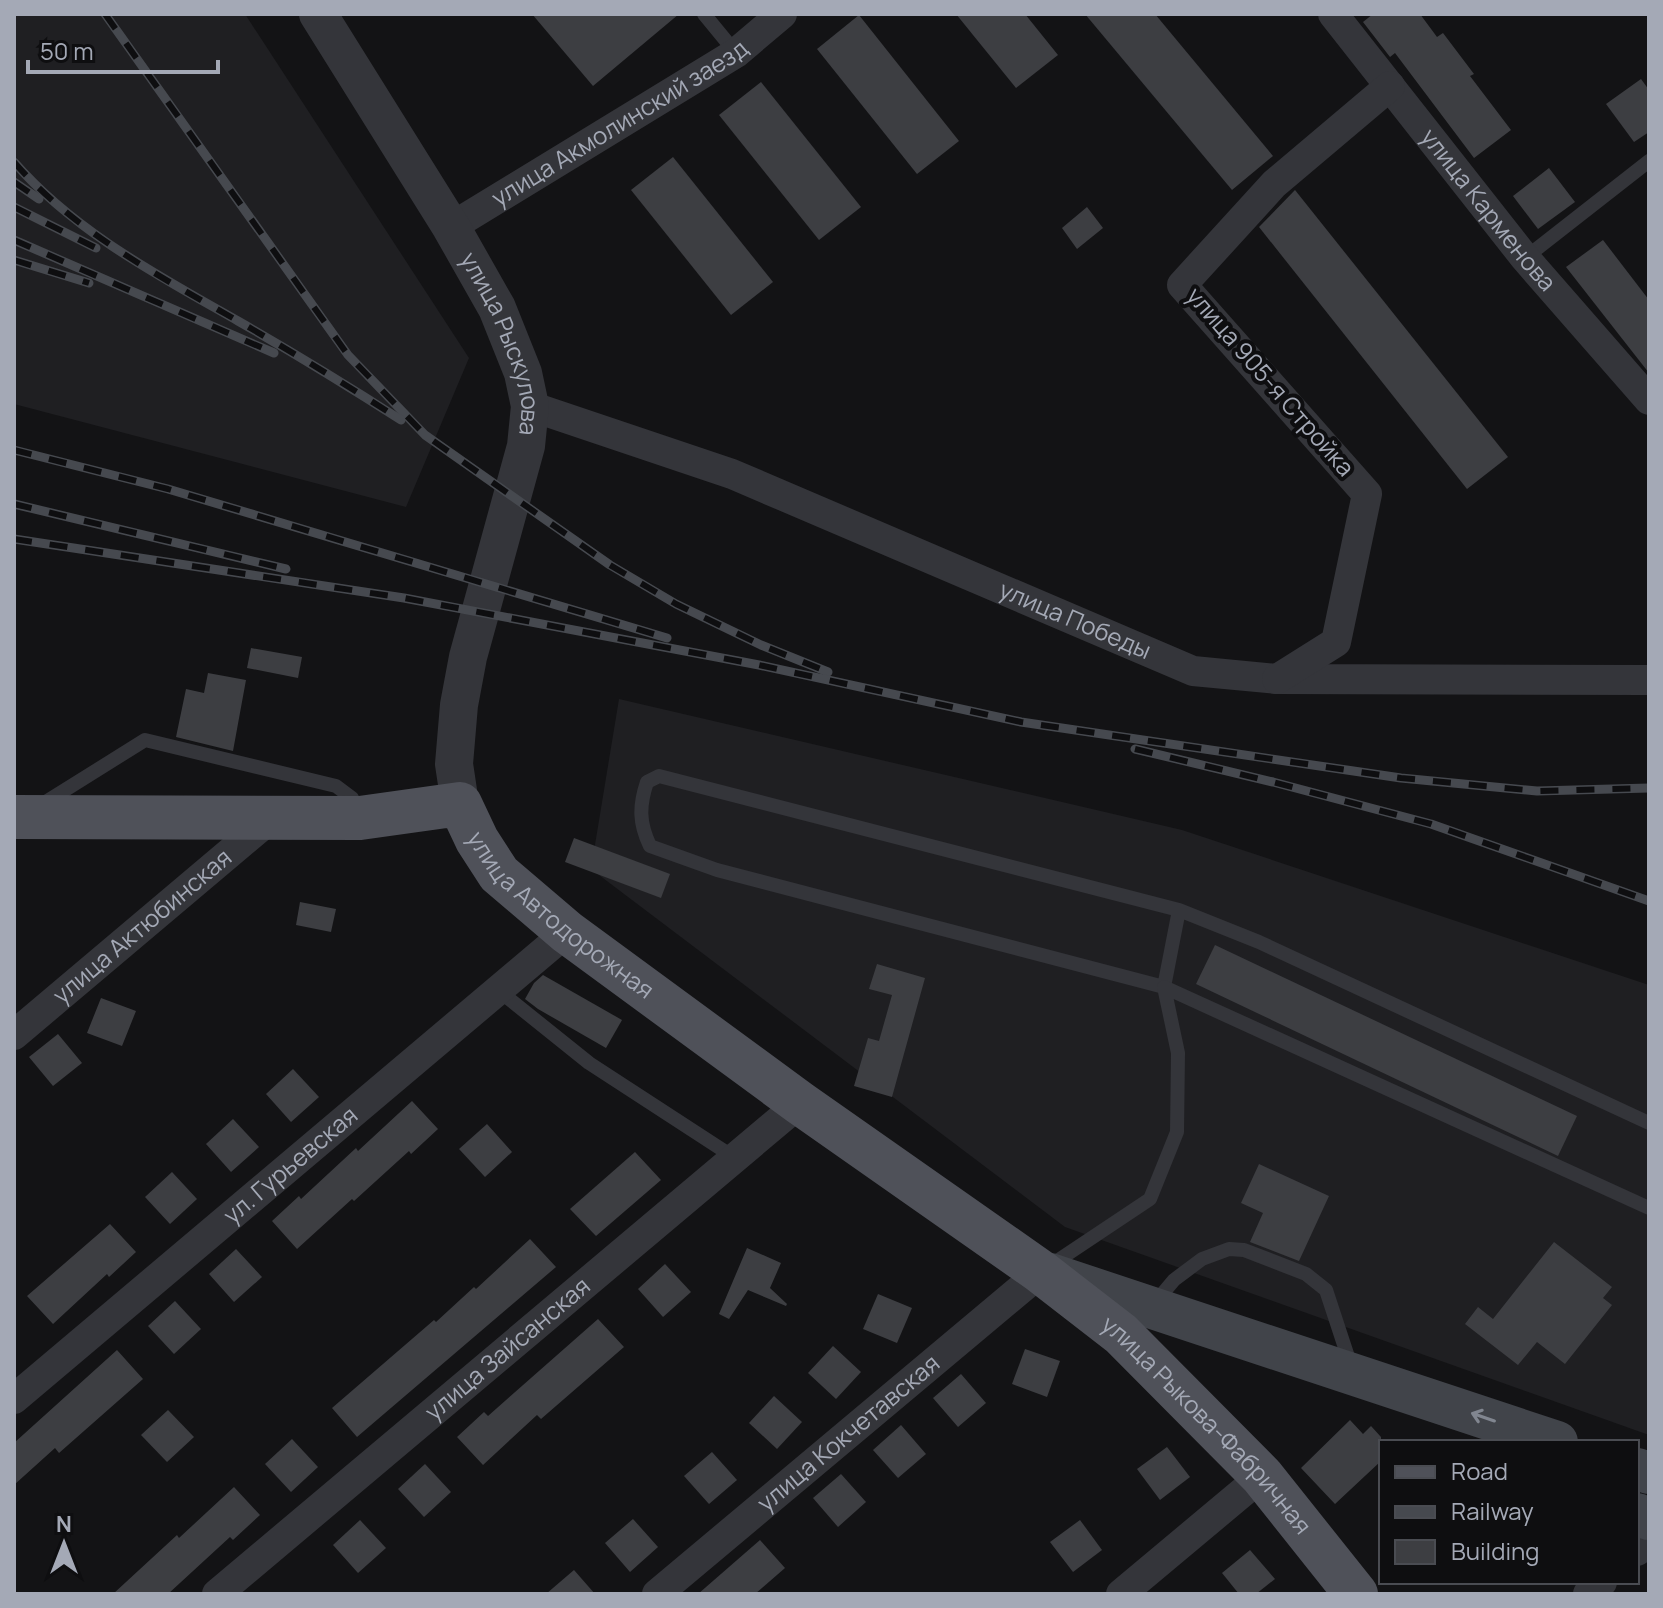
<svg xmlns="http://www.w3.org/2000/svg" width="1663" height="1608" font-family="Manrope,sans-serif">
	<rect width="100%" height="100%" fill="#131315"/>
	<!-- built -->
	<g fill="#1f1f22">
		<path d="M 14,14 L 245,14 L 469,358 L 406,507 L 14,404 Z"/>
		<path d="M 619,699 L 1182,830 L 1649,985 L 1649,1435 L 1065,1227 L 591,869 Z"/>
	</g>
	<!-- building -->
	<g fill="#3d3e42">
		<path d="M 532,14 L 679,14 L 593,86 Z"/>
		<path d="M 956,14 L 1025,14 L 1058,55 L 1016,88 Z"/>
		<path d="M 1085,14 L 1155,14 L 1273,156 L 1232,190 Z"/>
		<path d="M 1373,14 L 1420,14 L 1437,37 L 1443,33 L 1474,74 L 1470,76 L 1511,130 L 1474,158 L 1395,53 L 1390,57 L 1363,22 Z"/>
		<path d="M 859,15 L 959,141 L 917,174 L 817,49 Z"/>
		<path d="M 1641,79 L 1649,90 L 1649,132 L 1634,142 L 1606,104 Z"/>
		<path d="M 761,82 L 861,207 L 819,240 L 719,115 Z"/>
		<path d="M 673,157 L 773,282 L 731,315 L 631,190 Z"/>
		<path d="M 1549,168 L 1575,202 L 1538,229 L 1513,196 Z"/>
		<path d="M 1295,190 L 1508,457 L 1467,489 L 1259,227 Z"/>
		<path d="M 1087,207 L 1103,228 L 1077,249 L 1062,228 Z"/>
		<path d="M 1603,240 L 1649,300 L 1649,373 L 1566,267 Z"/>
		<path d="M 251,648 L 302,657 L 298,678 L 247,668 Z"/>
		<path d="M 208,673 L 246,680 L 233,751 L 176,737 L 186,689 L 204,693 Z"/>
		<path d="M 574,838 L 670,874 L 661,898 L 565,862 Z"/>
		<path d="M 300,902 L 336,909 L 331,932 L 296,925 Z"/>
		<path d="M 1215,945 L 1577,1116 L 1558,1156 L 1196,984 Z"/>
		<path d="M 877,964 L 925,978 L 892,1097 L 854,1086 L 868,1038 L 879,1041 L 892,995 L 869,989 Z"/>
		<path d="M 543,975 L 622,1020 L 606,1048 L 538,1009 L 525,999 L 534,983 Z"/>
		<path d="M 101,998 L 136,1011 L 122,1046 L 87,1033 Z"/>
		<path d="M 58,1034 L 82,1063 L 53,1086 L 29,1057 Z"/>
		<path d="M 293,1069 L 319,1097 L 291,1122 L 266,1094 Z"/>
		<path d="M 412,1101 L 438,1129 L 411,1154 L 409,1151 L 354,1201 L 352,1199 L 297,1249 L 272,1221 L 299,1196 L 301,1199 L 356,1148 L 358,1151 Z"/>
		<path d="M 233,1119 L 259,1147 L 231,1172 L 206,1144 Z"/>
		<path d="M 487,1124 L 512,1152 L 485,1177 L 459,1149 Z"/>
		<path d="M 635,1152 L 661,1180 L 596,1236 L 570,1209 Z"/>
		<path d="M 1259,1164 L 1329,1196 L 1299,1261 L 1250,1242 L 1263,1213 L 1241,1203 Z"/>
		<path d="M 172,1172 L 197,1199 L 170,1224 L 145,1197 Z"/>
		<path d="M 110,1224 L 136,1252 L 109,1277 L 107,1274 L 53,1324 L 27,1296 Z"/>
		<path d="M 530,1239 L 556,1267 L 357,1437 L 332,1408 L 434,1320 L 436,1322 L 474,1287 L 476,1289 Z"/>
		<path d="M 1554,1242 L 1612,1287 L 1603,1298 L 1612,1305 L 1565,1364 L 1537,1342 L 1518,1365 L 1465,1324 L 1478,1307 L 1493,1319 Z"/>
		<path d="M 747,1248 L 781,1263 L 770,1288 L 787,1304 L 786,1306 L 748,1290 L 729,1319 L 719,1314 Z"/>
		<path d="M 236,1249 L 262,1277 L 234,1302 L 209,1274 Z"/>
		<path d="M 665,1264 L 691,1292 L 663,1317 L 638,1289 Z"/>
		<path d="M 878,1294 L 912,1308 L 897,1343 L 863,1329 Z"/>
		<path d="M 175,1301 L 201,1329 L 174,1354 L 148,1326 Z"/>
		<path d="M 598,1319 L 624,1347 L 541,1419 L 537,1415 L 483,1465 L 457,1437 L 484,1412 L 488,1416 Z"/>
		<path d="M 833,1346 L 861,1372 L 836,1399 L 808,1373 Z"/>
		<path d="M 1025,1349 L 1060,1361 L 1047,1397 L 1012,1384 Z"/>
		<path d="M 117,1350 L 143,1379 L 59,1453 L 55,1448 L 14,1485 L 14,1443 Z"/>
		<path d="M 961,1374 L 986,1403 L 958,1427 L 933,1398 Z"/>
		<path d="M 774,1396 L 802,1422 L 777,1449 L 749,1423 Z"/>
		<path d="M 168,1410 L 194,1437 L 167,1462 L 141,1435 Z"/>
		<path d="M 1350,1420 L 1363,1434 L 1371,1426 L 1381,1437 L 1381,1461 L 1335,1504 L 1301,1468 Z"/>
		<path d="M 901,1425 L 926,1454 L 898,1478 L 873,1450 Z"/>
		<path d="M 292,1439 L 318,1467 L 291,1492 L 265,1464 Z"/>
		<path d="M 1167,1447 L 1190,1477 L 1160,1500 L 1137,1469 Z"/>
		<path d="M 712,1452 L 737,1480 L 709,1504 L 684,1476 Z"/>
		<path d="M 425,1464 L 451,1492 L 424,1517 L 398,1489 Z"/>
		<path d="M 841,1474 L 866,1502 L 838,1527 L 813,1498 Z"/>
		<path d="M 234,1487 L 260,1515 L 233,1540 L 230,1537 L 168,1594 L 113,1594 L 177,1535 L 179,1538 Z"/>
		<path d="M 633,1519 L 658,1547 L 630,1572 L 605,1543 Z"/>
		<path d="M 360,1520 L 386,1548 L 358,1573 L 333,1545 Z"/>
		<path d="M 1080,1520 L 1102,1550 L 1073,1572 L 1050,1542 Z"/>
		<path d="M 760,1540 L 785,1568 L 755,1594 L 698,1594 Z"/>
		<path d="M 1250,1550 L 1275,1579 L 1256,1594 L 1239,1594 L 1222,1573 Z"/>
		<path d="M 574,1570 L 595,1594 L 546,1594 Z"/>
	</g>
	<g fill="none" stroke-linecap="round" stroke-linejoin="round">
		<!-- service -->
		<g stroke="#34353a" stroke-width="14">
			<path d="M 704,14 L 736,53"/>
			<path d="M 1525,258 L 1649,161"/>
			<path d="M 41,805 L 145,740 L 336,786 L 352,798 L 357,810"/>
			<path d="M 1179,910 L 659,776 L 647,782 C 639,806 639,823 650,846 L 717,870 L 1164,987 L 1179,910 L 1259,942 L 1649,1123"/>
			<path d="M 498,990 L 589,1063 L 735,1158"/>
			<path d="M 1048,1267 L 1150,1199 L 1177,1132 L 1178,1053 L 1164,987 L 1649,1208"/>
			<path d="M 1153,1305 L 1174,1280 L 1202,1259 L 1229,1249 L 1244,1250 L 1306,1274 L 1326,1290 L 1351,1366"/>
		</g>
		<!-- minor -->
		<g stroke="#34353a" stroke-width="30">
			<path id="s1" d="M 1333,14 L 1525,258 L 1649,400"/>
			<path id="s2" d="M 451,227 L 736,53 L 782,14"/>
			<path id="s3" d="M 530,406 L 732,474 L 1193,671 L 1277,679 L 1649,680"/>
			<path d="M 1277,679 L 1336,642 L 1367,494 L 1182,285 L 1274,184 L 1390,86"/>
			<path id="s4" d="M 14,1035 L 271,818"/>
			<path id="s5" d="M 14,1399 L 567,932"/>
			<path d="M 1637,1551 L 1649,1541"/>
			<path id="s6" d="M 217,1594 L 800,1103"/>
			<path id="s7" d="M 657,1594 L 1041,1272"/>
			<path d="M 1121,1594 L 1262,1476"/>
			<path d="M 1588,1594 L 1602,1582"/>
		</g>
		<!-- tertiary -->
		<path stroke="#34353a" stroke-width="38" id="s8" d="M 318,14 L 451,227 L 497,308 L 523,373 L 530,406 L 526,446 L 468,657 L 459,705 L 454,764 L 460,804"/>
		<!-- secondary -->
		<g stroke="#41444a" stroke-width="42">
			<path d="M 1050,1274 L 1557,1442"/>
			<path d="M 1637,1469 L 1649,1473"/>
			<path d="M 1637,1514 L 1649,1519"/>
		</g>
		<!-- primary -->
		<path stroke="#4f5159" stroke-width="44" id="s9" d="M 14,817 L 360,818 L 460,804 L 477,840 L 499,874 L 567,932 L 800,1103 L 1041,1272 L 1121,1334 L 1262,1476 L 1356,1594"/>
		<defs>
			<g id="rail">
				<path d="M 105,14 L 348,355 L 425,435 L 610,565 L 676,604 L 761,645 L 828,672"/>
				<path d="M 14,162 C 75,232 159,276 238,321 C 294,353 348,386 401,420"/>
				<path d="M 14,182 L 39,199"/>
				<path d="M 14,207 L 96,248"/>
				<path d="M 14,240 L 274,353"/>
				<path d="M 14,260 L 89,283"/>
				<path d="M 14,450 L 168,489 L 667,638"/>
				<path d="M 14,504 L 286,569"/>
				<path d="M 14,539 L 404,598 L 759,665 L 1021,722 L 1401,778 L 1537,791 L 1649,788"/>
				<path d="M 1135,749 L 1273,782 L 1431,824 L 1649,901"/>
			</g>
		</defs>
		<!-- rail casing -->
		<use href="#rail" stroke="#46494f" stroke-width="9"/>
		<!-- rail -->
		<use href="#rail" stroke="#0e0e10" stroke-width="6" stroke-dasharray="18" stroke-linecap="butt"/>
	</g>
	<!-- one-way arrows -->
	<defs><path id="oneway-shaft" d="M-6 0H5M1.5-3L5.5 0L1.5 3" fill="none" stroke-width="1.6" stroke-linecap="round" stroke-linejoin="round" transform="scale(2)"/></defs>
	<use stroke="#818690" href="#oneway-shaft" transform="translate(1483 1417) rotate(-161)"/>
	<g text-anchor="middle" stroke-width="8" stroke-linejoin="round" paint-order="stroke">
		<!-- street labels -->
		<g font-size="24" fill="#a4a9b6" stroke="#0e0e10">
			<text dy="8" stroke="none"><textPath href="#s2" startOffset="198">улица Акмолинский заезд</textPath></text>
			<text dy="8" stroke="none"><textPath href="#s1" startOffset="250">улица Карменова</textPath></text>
			<text dy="8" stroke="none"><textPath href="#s8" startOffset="380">улица Рыскулова</textPath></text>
			<text transform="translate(1270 382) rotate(49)" y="8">улица 905-я Стройка</text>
			<text dy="8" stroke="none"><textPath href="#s3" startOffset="586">улица Победы</textPath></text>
			<text dy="8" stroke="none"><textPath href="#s9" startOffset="600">улица Автодорожная</textPath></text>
			<text dy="8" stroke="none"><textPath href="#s4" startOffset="168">улица Актюбинская</textPath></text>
			<text dy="8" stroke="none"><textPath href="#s5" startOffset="362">ул. Гурьевская</textPath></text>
			<text dy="8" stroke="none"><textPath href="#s6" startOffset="380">улица Зайсанская</textPath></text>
			<text dy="8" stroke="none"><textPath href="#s9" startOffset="1426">улица Рыкова-Фабричная</textPath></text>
			<text dy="8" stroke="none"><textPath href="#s7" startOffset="250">улица Кокчетавская</textPath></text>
		</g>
	</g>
	<!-- border -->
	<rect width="1663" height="1608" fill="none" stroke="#a4a9b6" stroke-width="32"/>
	<!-- legend -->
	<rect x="1379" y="1440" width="260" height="144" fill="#0e0e10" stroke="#4a4c52" stroke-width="2"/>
	<rect x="1395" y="1466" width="40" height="12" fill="#4f5159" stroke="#4a4c52" stroke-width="2"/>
	<text x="1451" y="1480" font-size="24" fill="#a4a9b6">Road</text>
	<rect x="1395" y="1506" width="40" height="12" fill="#46494f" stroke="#4a4c52" stroke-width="2"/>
	<text x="1451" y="1520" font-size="24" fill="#a4a9b6">Railway</text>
	<rect x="1395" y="1540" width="40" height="24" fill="#3d3e42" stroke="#4a4c52" stroke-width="2"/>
	<text x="1451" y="1560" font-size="24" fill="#a4a9b6">Building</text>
	<!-- north arrow -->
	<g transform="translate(64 1544)" stroke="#0e0e10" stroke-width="6" paint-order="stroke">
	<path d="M0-6L14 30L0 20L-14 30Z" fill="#a4a9b6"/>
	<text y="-12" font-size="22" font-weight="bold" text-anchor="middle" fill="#a4a9b6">N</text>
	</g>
	<!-- scale -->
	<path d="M28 60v12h190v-12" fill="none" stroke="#a4a9b6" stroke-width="4"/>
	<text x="40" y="60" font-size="24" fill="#a4a9b6" stroke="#0e0e10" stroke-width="6" paint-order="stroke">50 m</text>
</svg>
